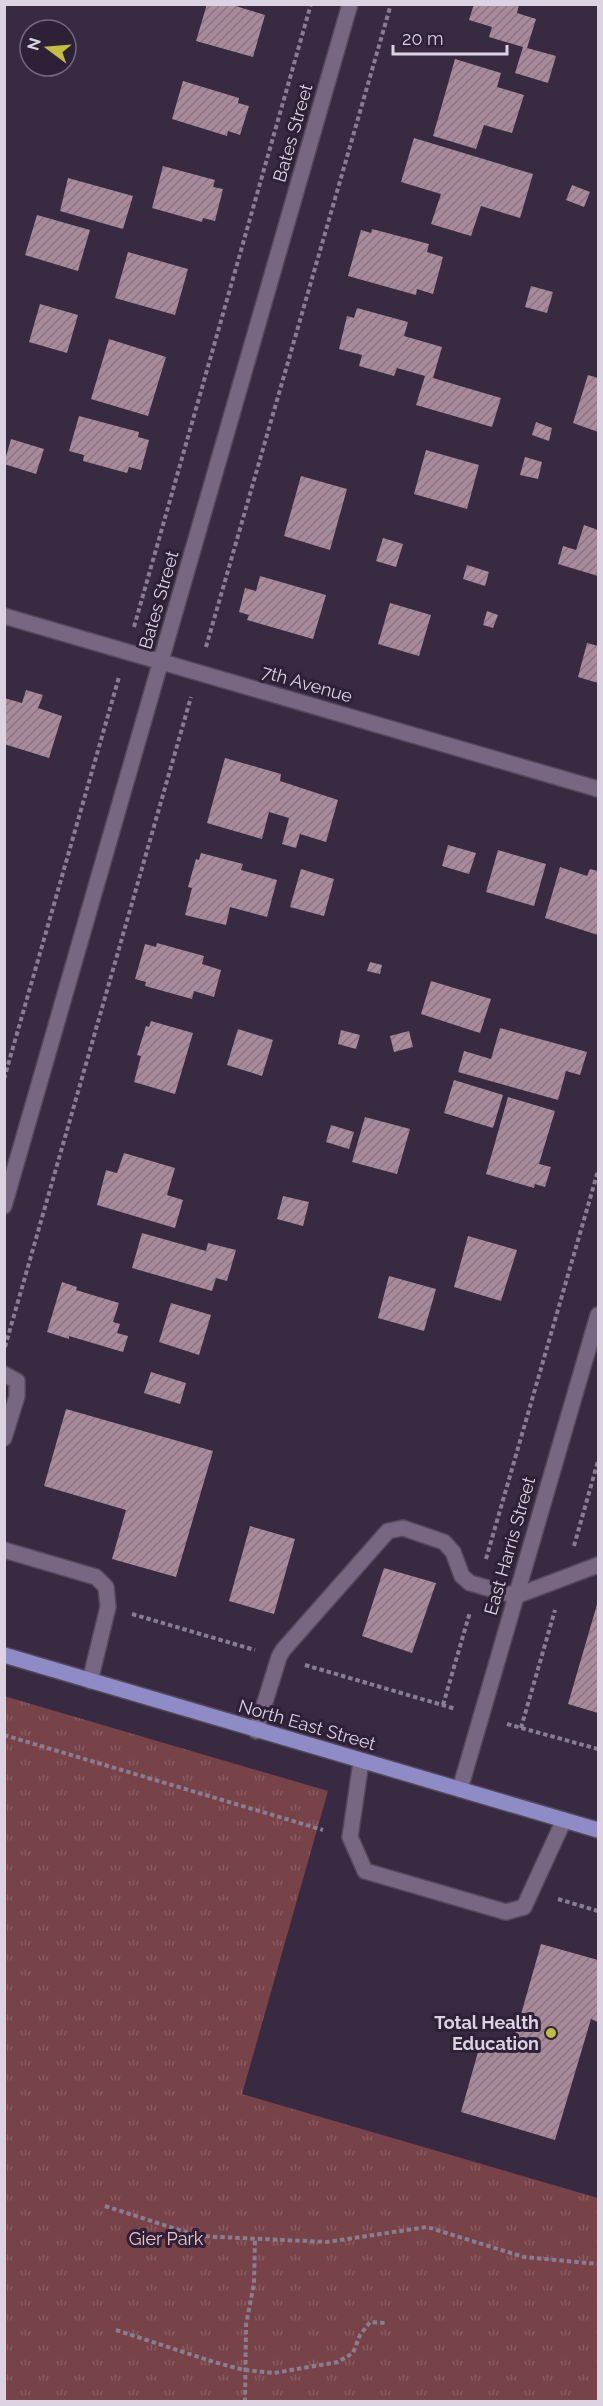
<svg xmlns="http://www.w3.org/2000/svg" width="603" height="2406" font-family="Raleway,sans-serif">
	<defs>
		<pattern id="park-tufts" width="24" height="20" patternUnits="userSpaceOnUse" patternTransform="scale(1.5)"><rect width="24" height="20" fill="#774248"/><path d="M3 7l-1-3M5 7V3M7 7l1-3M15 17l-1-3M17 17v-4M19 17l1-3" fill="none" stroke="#8a5c62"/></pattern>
		<pattern id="building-hatch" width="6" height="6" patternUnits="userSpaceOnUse" patternTransform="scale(1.5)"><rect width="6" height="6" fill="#a88a9b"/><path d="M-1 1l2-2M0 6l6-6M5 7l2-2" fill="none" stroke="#897481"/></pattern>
	</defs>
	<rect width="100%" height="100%" fill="#382a41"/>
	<!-- park -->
	<path fill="url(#park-tufts)" d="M 4,1696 L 328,1791 L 242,2094 L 598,2198 L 598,2401 L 5,2401 Z"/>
	<!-- building -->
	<g fill="url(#building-hatch)">
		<path d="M 207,4 L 229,4 L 265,15 L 253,57 L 196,41 Z"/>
		<path d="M 474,4 L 519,4 L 517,13 L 536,19 L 527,48 L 556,56 L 548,83 L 515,73 L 523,47 L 489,37 L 492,27 L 469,20 Z"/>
		<path d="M 455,59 L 501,73 L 497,87 L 524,95 L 512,133 L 484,125 L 476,149 L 433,136 Z"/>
		<path d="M 183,81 L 239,98 L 238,103 L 249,106 L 240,135 L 228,131 L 227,136 L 172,119 Z"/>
		<path d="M 414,138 L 533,174 L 520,218 L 481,206 L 471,236 L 431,224 L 441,194 L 401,182 Z"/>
		<path d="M 163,166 L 215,180 L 213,187 L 223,189 L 215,221 L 203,218 L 202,222 L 152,208 Z"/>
		<path d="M 68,178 L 133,196 L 123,229 L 60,211 Z"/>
		<path d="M 572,185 L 590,192 L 584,207 L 566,200 Z"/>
		<path d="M 37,215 L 90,230 L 78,271 L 25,255 Z"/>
		<path d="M 372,229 L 429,244 L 427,252 L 443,257 L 433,294 L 417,289 L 416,295 L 348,276 L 361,230 L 371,233 Z"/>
		<path d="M 128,252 L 188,269 L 175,315 L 115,298 Z"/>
		<path d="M 531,286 L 553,292 L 547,313 L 525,307 Z"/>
		<path d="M 40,304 L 78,315 L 67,353 L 29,342 Z"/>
		<path d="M 357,308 L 408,322 L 404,336 L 442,347 L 433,378 L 501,398 L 492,427 L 416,405 L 425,376 L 397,368 L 394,376 L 359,366 L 362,355 L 339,349 L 347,316 L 354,318 Z"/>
		<path d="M 109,339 L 166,357 L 148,416 L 91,399 Z"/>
		<path d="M 588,375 L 598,378 L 598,432 L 573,423 Z"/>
		<path d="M 79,416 L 139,432 L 138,437 L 149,440 L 141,470 L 129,467 L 127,473 L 83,461 L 84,455 L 69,451 Z"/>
		<path d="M 536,422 L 552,428 L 549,441 L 532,435 Z"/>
		<path d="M 11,439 L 44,449 L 36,474 L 4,464 Z"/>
		<path d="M 426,450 L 479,465 L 467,509 L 414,494 Z"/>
		<path d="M 525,457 L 542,462 L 538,479 L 520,475 Z"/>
		<path d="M 301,476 L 347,489 L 330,550 L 284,536 Z"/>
		<path d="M 584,525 L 598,530 L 598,576 L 558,564 L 563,546 L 576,550 Z"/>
		<path d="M 383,538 L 403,544 L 396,567 L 376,561 Z"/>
		<path d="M 467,565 L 489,572 L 485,586 L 463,579 Z"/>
		<path d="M 260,576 L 326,595 L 313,639 L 247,620 L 249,615 L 239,612 L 245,588 L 256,591 Z"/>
		<path d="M 390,603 L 431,615 L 419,656 L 378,644 Z"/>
		<path d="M 487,611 L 498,615 L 493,628 L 483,625 Z"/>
		<path d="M 587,643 L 598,646 L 598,683 L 578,677 Z"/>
		<path d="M 26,690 L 43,695 L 38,708 L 62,716 L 49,758 L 4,744 L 4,698 L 22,703 Z"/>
		<path d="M 225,758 L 281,774 L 280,781 L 338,800 L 326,842 L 300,834 L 296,848 L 282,844 L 289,818 L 269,812 L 262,839 L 207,823 Z"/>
		<path d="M 448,845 L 476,853 L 469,874 L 442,866 Z"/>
		<path d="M 498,850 L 546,864 L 534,906 L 486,892 Z"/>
		<path d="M 201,853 L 243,864 L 241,870 L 277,880 L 267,917 L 230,907 L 226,925 L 185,915 L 192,888 L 188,887 L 196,859 L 199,860 Z"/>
		<path d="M 560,867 L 587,876 L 590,869 L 598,871 L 598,935 L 545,918 Z"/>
		<path d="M 301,869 L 334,879 L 324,916 L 290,907 Z"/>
		<path d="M 157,943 L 204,956 L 202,964 L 221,970 L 214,997 L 194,991 L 192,999 L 145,986 L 146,982 L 135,979 L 145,944 L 156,947 Z"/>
		<path d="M 370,962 L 382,965 L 380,974 L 367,971 Z"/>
		<path d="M 431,981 L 491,999 L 480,1033 L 421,1014 Z"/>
		<path d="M 151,1021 L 193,1033 L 175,1094 L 134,1082 L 141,1056 L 137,1055 L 146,1026 L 149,1027 Z"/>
		<path d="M 500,1028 L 587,1052 L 580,1075 L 566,1071 L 558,1100 L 458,1072 L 464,1051 L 491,1059 Z"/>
		<path d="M 238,1029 L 273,1040 L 262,1076 L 227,1065 Z"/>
		<path d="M 341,1030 L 360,1035 L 356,1049 L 338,1044 Z"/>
		<path d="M 409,1031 L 413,1047 L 394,1052 L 390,1036 Z"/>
		<path d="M 454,1080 L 503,1095 L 493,1128 L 444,1113 Z"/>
		<path d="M 508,1097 L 555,1111 L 539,1164 L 551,1167 L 545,1187 L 535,1184 L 534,1188 L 486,1174 Z"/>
		<path d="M 365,1117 L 410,1129 L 397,1174 L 352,1162 Z"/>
		<path d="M 331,1125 L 354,1132 L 349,1149 L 326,1142 Z"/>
		<path d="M 124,1153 L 175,1168 L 167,1195 L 183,1200 L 175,1228 L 97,1205 L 106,1170 L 117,1173 Z"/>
		<path d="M 283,1196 L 309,1202 L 303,1226 L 277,1219 Z"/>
		<path d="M 142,1233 L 206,1251 L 208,1243 L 236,1250 L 227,1281 L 216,1278 L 212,1291 L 132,1268 Z"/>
		<path d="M 468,1236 L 517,1250 L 501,1301 L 454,1287 Z"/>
		<path d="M 389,1276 L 436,1289 L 424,1331 L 378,1318 Z"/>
		<path d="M 62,1282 L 77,1287 L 76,1290 L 119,1303 L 113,1322 L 120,1324 L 117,1333 L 128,1336 L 123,1352 L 69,1336 L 69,1339 L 47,1332 Z"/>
		<path d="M 171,1303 L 211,1315 L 199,1355 L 159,1342 Z"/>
		<path d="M 151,1372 L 186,1383 L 180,1404 L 144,1393 Z"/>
		<path d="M 66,1409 L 213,1451 L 176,1577 L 112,1559 L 126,1510 L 44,1486 Z"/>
		<path d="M 250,1526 L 295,1539 L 274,1614 L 229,1601 Z"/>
		<path d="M 384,1568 L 436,1583 L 412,1653 L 362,1636 Z"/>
		<path d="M 598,1601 L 598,1713 L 568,1704 Z"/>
		<path d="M 541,1944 L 598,1960 L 598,2022 L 591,2019 L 555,2140 L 461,2112 L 480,2045 L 510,2053 Z"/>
	</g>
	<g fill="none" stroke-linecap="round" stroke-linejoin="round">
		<defs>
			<g id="minor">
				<path d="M 4,616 L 598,789"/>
				<path d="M 4,1206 L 350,4"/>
				<path d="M 4,1374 L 17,1381 L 17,1396 L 4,1438"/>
				<path d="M 4,1550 L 96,1577 L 106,1587 L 108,1607 L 90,1681"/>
				<path d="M 256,1731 L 279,1657 L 283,1650 L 388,1531 L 403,1528 L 444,1542 L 453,1552 L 462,1576 L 470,1583 L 516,1596 L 598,1565"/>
				<path d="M 361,1762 L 350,1837 L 365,1871 L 506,1912 L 524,1907 L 564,1820"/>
				<path d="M 460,1789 L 598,1315"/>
			</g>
			<path id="major" d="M 4,1655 L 598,1830"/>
		</defs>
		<!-- minor casing -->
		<use href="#minor" stroke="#54485b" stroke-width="18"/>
		<!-- major casing -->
		<use href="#major" stroke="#54485b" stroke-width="18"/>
		<!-- path -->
		<g stroke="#897d91" stroke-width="4" stroke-dasharray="4.5 3" stroke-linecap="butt">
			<path d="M 134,627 L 311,4"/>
			<path d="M 206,647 L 391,4"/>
			<path d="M 4,1079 L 119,677"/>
			<path d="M 5,1347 L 191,697"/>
			<path d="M 574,1546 L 598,1461"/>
			<path d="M 486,1559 L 598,1171"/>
			<path d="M 132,1614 L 255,1650"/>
			<path d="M 305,1665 L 456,1709"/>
			<path d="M 443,1705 L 470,1612"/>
			<path d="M 507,1724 L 598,1749"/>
			<path d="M 521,1728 L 555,1610"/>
			<path d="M 4,1735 L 323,1830"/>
			<path d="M 558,1899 L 598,1911"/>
			<path d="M 105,2206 L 198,2236 L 327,2242 L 427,2227 L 524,2257 L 598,2264"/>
			<path d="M 116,2330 L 214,2362 L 244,2370 L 274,2373 L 338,2362 L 353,2353 L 360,2335 L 370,2322 L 386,2323"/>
			<path d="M 245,2402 L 246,2325 L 254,2283 L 255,2239"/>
		</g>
		<!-- minor -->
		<use href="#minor" stroke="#776781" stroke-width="15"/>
		<!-- major -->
		<use href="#major" stroke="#8e8bc7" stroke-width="15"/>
	</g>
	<!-- markers -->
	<circle fill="#c2bd3f" stroke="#2e2036" stroke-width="2" cx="551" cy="2033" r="6"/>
	<g text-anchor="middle" stroke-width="6" stroke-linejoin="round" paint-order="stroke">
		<!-- street labels -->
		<g font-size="18" fill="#dcd3e2" stroke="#2e2036">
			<text transform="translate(293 133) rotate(-74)" y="6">Bates Street</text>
			<text transform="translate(159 600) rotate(-74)" y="6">Bates Street</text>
			<text transform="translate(307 684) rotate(16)" y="6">7th Avenue</text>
			<text transform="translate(510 1546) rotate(-74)" y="6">East Harris Street</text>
			<text transform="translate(307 1725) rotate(16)" y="6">North East Street</text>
		</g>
		<!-- poi labels -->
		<g font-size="18" font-weight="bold" fill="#dcd3e2" stroke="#2e2036" text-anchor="end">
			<text x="539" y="2029">Total Health<tspan x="539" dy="21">Education</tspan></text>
		</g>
		<!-- park labels -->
		<g font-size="18" fill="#f2c4c7" stroke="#2e2036">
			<text x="166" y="2245">Gier Park</text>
		</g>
	</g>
	<!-- border -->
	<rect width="603" height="2406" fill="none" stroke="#dcd3e2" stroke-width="12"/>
	<!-- north arrow -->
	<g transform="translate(48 48) rotate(286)"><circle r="28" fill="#2e2036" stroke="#74687b" stroke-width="1.5"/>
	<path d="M0-4.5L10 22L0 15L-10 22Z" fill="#c2bd3f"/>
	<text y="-9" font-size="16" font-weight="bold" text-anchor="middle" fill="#dcd3e2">N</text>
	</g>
	<!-- scale -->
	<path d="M393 45v9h114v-9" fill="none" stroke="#dcd3e2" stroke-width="3"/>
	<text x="402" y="45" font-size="18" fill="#dcd3e2" stroke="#2e2036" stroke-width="4.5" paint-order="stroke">20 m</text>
</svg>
